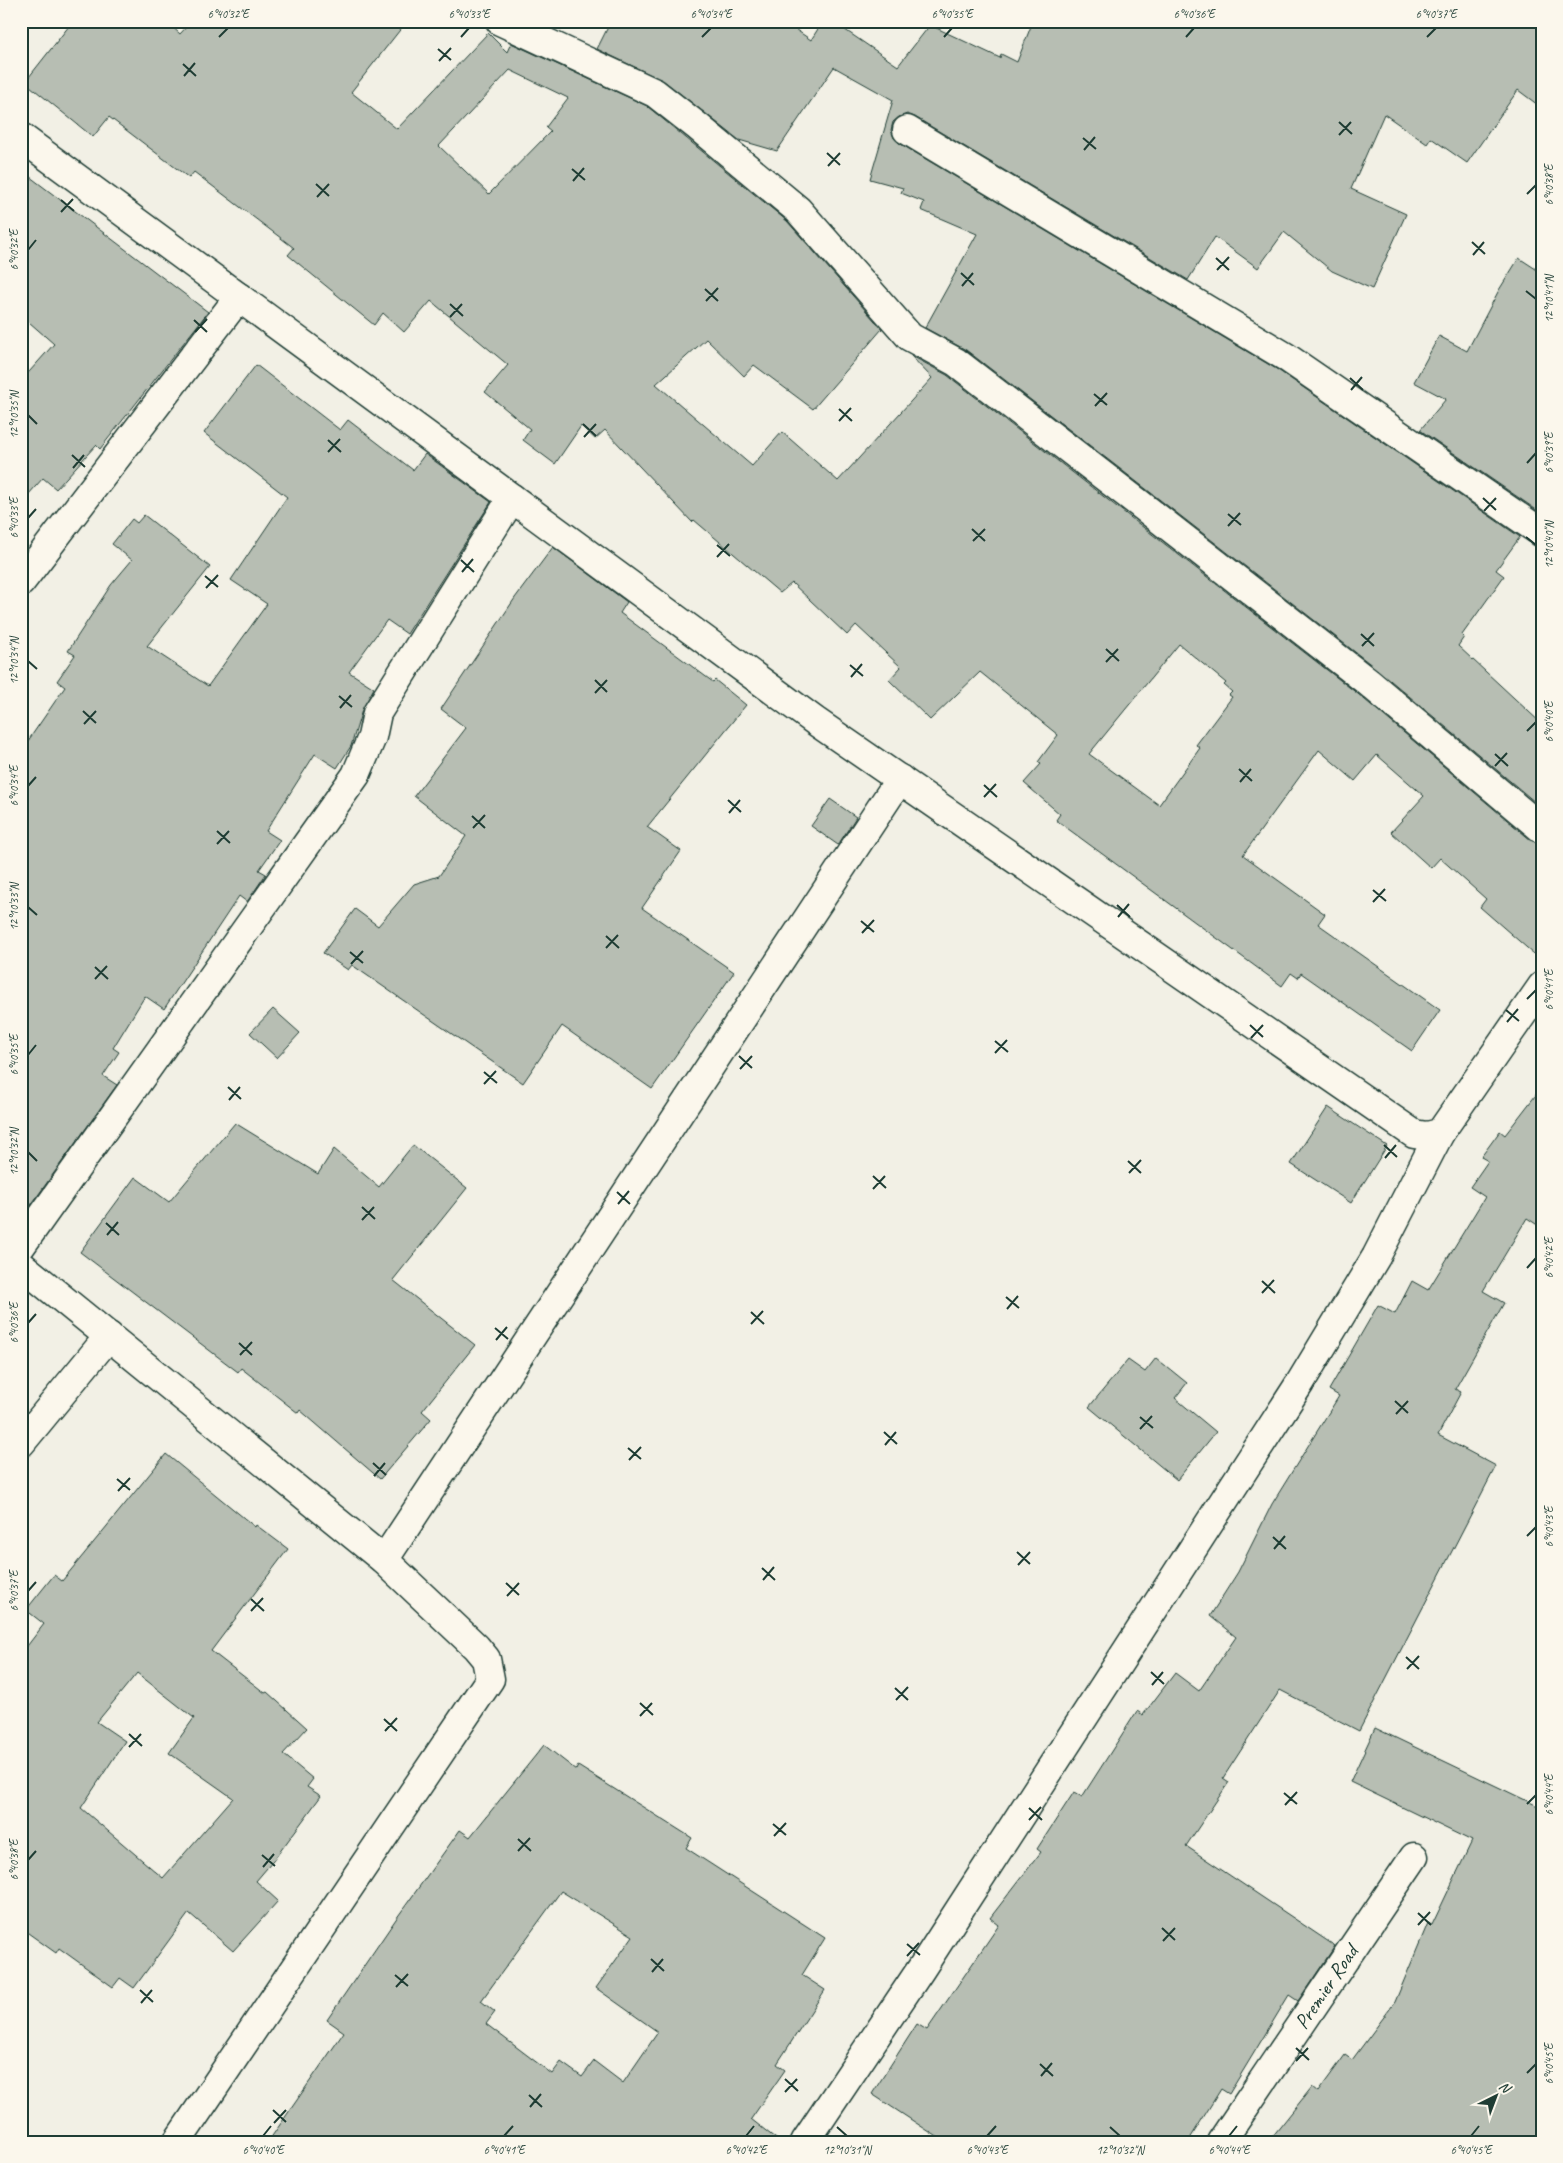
<svg xmlns="http://www.w3.org/2000/svg" width="1563" height="2163" font-family="Caveat,sans-serif">
	<rect width="100%" height="100%" fill="#f2f0e5"/>
	<filter id="ink" filterUnits="userSpaceOnUse"><feTurbulence type="fractalNoise" baseFrequency=".02" numOctaves="2"/><feDisplacementMap in="SourceGraphic" scale="10" xChannelSelector="R" yChannelSelector="G"/><feConvolveMatrix kernelMatrix="1 2 1 2 8 2 1 2 1" color-interpolation-filters="sRGB"/></filter>
	<g filter="url(#ink)">
		<!-- building -->
		<g fill="#b7beb3" stroke="#1f3d34" fill-rule="evenodd">
			<path d="M 73,21 L 166,21 L 180,34 L 192,21 L 407,21 L 351,92 L 397,129 L 488,33 L 507,52 L 511,43 L 647,106 L 787,221 L 882,329 L 813,409 L 754,365 L 744,376 L 706,339 L 656,384 L 752,466 L 782,432 L 838,481 L 932,378 L 910,355 L 947,375 L 1358,694 L 1532,841 L 1542,844 L 1542,961 L 1480,907 L 1486,899 L 1440,858 L 1431,868 L 1391,832 L 1424,796 L 1377,755 L 1355,781 L 1319,750 L 1243,855 L 1325,914 L 1318,924 L 1440,1010 L 1412,1051 L 1301,973 L 1298,978 L 1291,973 L 1282,986 L 1056,820 L 1060,814 L 1024,783 L 1041,764 L 1038,762 L 1058,735 L 980,672 L 930,720 L 889,680 L 901,667 L 856,625 L 847,635 L 792,583 L 780,593 L 694,520 L 692,522 L 605,430 L 595,439 L 581,426 L 555,464 L 523,440 L 530,429 L 485,392 L 508,365 L 431,301 L 404,332 L 383,313 L 374,325 L 288,255 L 294,248 L 194,172 L 189,178 L 109,117 L 93,137 L 25,82 ZM 510,70 L 568,98 L 546,127 L 551,131 L 489,194 L 439,146 ZM 1179,644 L 1226,683 L 1224,685 L 1232,692 L 1229,695 L 1232,697 L 1196,745 L 1200,748 L 1159,805 L 1089,754 Z"/>
			<path d="M 611,21 L 783,21 L 811,40 L 823,21 L 832,21 L 898,66 L 930,25 L 1000,58 L 1001,54 L 1017,62 L 1033,21 L 1542,21 L 1542,108 L 1518,90 L 1467,163 L 1431,138 L 1427,144 L 1384,114 L 1351,189 L 1406,214 L 1372,289 L 1332,271 L 1284,232 L 1258,268 L 1215,237 L 1188,280 L 915,117 L 907,114 L 899,117 L 893,122 L 891,130 L 894,138 L 899,143 L 1278,370 L 1520,537 L 1496,570 L 1504,576 L 1462,635 L 1464,637 L 1458,646 L 1542,724 L 1542,808 L 1378,670 L 1146,489 L 966,350 L 925,328 L 977,234 L 921,210 L 924,202 L 901,193 L 903,188 L 870,179 L 893,100 L 834,67 L 777,151 L 739,140 L 664,81 L 597,49 Z"/>
			<path d="M 21,170 L 208,312 L 100,449 L 96,445 L 56,489 L 43,478 L 21,503 L 21,381 L 54,344 L 21,315 Z"/>
			<path d="M 1519,258 L 1542,273 L 1542,506 L 1538,511 L 1420,430 L 1446,399 L 1414,382 L 1439,336 L 1467,351 L 1499,290 Z"/>
			<path d="M 256,365 L 340,430 L 348,420 L 413,470 L 425,454 L 491,502 L 407,634 L 387,620 L 349,672 L 374,688 L 362,710 L 351,746 L 337,768 L 315,754 L 266,831 L 280,840 L 259,870 L 266,874 L 247,902 L 239,896 L 164,1009 L 145,996 L 113,1048 L 119,1052 L 103,1076 L 117,1085 L 21,1219 L 21,751 L 65,687 L 57,681 L 75,655 L 68,651 L 111,585 L 132,560 L 112,544 L 132,519 L 137,523 L 144,515 L 210,567 L 147,646 L 208,686 L 267,604 L 231,580 L 287,497 L 204,433 Z"/>
			<path d="M 553,547 L 627,602 L 620,613 L 713,682 L 715,680 L 746,705 L 647,827 L 681,851 L 642,908 L 734,972 L 652,1089 L 562,1026 L 523,1083 L 352,965 L 348,970 L 323,953 L 355,909 L 378,926 L 414,884 L 439,876 L 466,836 L 414,796 L 466,728 L 441,709 L 515,598 Z"/>
			<path d="M 830,799 L 856,817 L 838,845 L 811,826 Z"/>
			<path d="M 273,1009 L 300,1033 L 277,1058 L 250,1033 Z"/>
			<path d="M 1542,1087 L 1542,1228 L 1527,1218 L 1483,1291 L 1504,1303 L 1455,1389 L 1461,1392 L 1438,1435 L 1496,1466 L 1359,1731 L 1280,1690 L 1223,1778 L 1229,1782 L 1186,1846 L 1335,1946 L 1298,2001 L 1289,1995 L 1229,2094 L 1221,2089 L 1188,2142 L 945,2142 L 872,2094 L 917,2024 L 927,2030 L 999,1925 L 990,1918 L 1041,1852 L 1037,1849 L 1074,1792 L 1082,1797 L 1137,1711 L 1143,1715 L 1175,1673 L 1199,1691 L 1236,1637 L 1210,1616 L 1238,1572 L 1272,1504 L 1339,1396 L 1329,1390 L 1378,1305 L 1395,1314 L 1412,1281 L 1428,1290 L 1485,1197 L 1470,1187 L 1488,1161 L 1481,1157 L 1500,1131 L 1505,1135 Z"/>
			<path d="M 1328,1107 L 1387,1146 L 1351,1203 L 1291,1164 Z"/>
			<path d="M 235,1123 L 318,1174 L 334,1149 L 379,1187 L 413,1145 L 467,1188 L 393,1280 L 475,1345 L 422,1411 L 431,1419 L 380,1479 L 300,1410 L 298,1413 L 241,1368 L 238,1372 L 80,1252 L 135,1177 L 169,1202 Z"/>
			<path d="M 1156,1358 L 1187,1383 L 1175,1398 L 1216,1432 L 1177,1480 L 1089,1407 L 1128,1360 L 1145,1372 Z"/>
			<path d="M 166,1454 L 255,1527 L 256,1525 L 288,1549 L 211,1651 L 265,1693 L 267,1692 L 307,1728 L 283,1754 L 313,1779 L 307,1787 L 321,1796 L 273,1861 L 256,1881 L 278,1901 L 233,1951 L 189,1913 L 134,1988 L 120,1978 L 113,1987 L 59,1948 L 56,1953 L 21,1928 L 21,1654 L 44,1624 L 26,1610 L 54,1575 L 62,1581 ZM 137,1673 L 194,1718 L 169,1753 L 233,1798 L 163,1878 L 81,1808 L 125,1741 L 97,1722 Z"/>
			<path d="M 1375,1728 L 1542,1808 L 1542,2142 L 1268,2142 L 1312,2087 L 1318,2092 L 1345,2055 L 1352,2060 L 1395,2002 L 1428,1923 L 1432,1925 L 1472,1841 L 1350,1782 Z"/>
			<path d="M 544,1745 L 576,1770 L 578,1766 L 692,1838 L 686,1848 L 825,1938 L 802,1975 L 825,1990 L 777,2064 L 785,2070 L 751,2119 L 780,2142 L 268,2142 L 344,2032 L 327,2020 L 396,1919 L 460,1830 L 470,1837 ZM 561,1891 L 633,1936 L 596,1988 L 658,2032 L 623,2083 L 594,2061 L 582,2077 L 561,2062 L 552,2074 L 486,2024 L 495,2012 L 481,2001 Z"/>
		</g>
		<g fill="none" stroke-linecap="round" stroke-linejoin="round">
			<defs>
				<g id="minor">
					<path d="M 500,21 L 655,93 L 697,126 L 798,210 L 910,337 L 956,362 L 1136,501 L 1368,682 L 1542,829"/>
					<path d="M 907,130 L 1286,357 L 1542,533"/>
					<path d="M 21,137 L 815,721 L 1414,1134 L 1427,1136 L 1440,1133 L 1542,986"/>
					<path d="M 21,582 L 239,297"/>
					<path d="M 21,1246 L 356,775 L 372,737 L 377,713 L 512,498"/>
					<path d="M 21,1265 L 384,1560 L 476,1647 L 486,1659 L 490,1679 L 177,2142"/>
					<path d="M 21,1443 L 109,1336"/>
					<path d="M 384,1560 L 900,779"/>
					<path d="M 805,2142 L 921,1969 L 1300,1383 L 1376,1257 L 1440,1133"/>
					<path d="M 1221,2142 L 1414,1857"/>
				</g>
			</defs>
			<!-- minor casing -->
			<use href="#minor" stroke="#1f3d34" stroke-width="31"/>
			<!-- minor -->
			<use href="#minor" stroke="#fbf7ec" stroke-width="28"/>
		</g>
	</g>
	<!-- ticks -->
	<path fill="none" stroke="#1f3d34" stroke-width="2" d="M 219,37 L 228,28M 461,37 L 469,28M 702,37 L 711,28M 944,37 L 952,28M 1186,37 L 1194,28M 1427,37 L 1436,28M 438,49 L 451,60M 439,61 L 451,48M 183,64 L 196,76M 184,76 L 195,63M 1339,122 L 1352,134M 1339,135 L 1351,122M 1083,138 L 1096,149M 1084,150 L 1095,137M 827,153 L 840,165M 828,166 L 840,153M 572,169 L 585,180M 573,181 L 584,168M 316,184 L 329,196M 1527,194 L 1536,185M 317,197 L 329,184M 61,200 L 74,211M 61,212 L 73,199M 1472,242 L 1485,254M 28,250 L 36,240M 1473,255 L 1484,242M 1216,258 L 1229,270M 1217,270 L 1229,257M 961,273 L 974,285M 962,286 L 973,273M 705,289 L 718,301M 1526,291 L 1536,299M 706,301 L 718,288M 450,304 L 463,316M 450,317 L 462,304M 194,320 L 207,332M 195,332 L 207,319M 1350,378 L 1363,390M 1351,390 L 1362,377M 1094,394 L 1107,405M 1095,406 L 1107,393M 839,409 L 852,421M 28,415 L 37,424M 839,421 L 851,408M 583,424 L 596,436M 584,437 L 596,424M 328,440 L 341,452M 328,452 L 340,439M 72,455 L 85,467M 1527,463 L 1536,453M 73,468 L 84,455M 1483,498 L 1496,510M 1484,511 L 1496,498M 1228,514 L 1241,525M 28,518 L 36,509M 1228,526 L 1240,513M 972,529 L 985,541M 1526,537 L 1536,545M 973,541 L 985,529M 717,545 L 730,556M 717,557 L 729,544M 461,560 L 474,572M 462,572 L 473,559M 205,576 L 218,587M 206,588 L 218,575M 1361,634 L 1374,646M 1362,646 L 1374,633M 1106,649 L 1119,661M 28,661 L 37,669M 1106,662 L 1118,649M 850,665 L 863,676M 851,677 L 862,664M 595,680 L 607,692M 595,693 L 607,680M 339,696 L 352,707M 340,708 L 351,695M 83,711 L 96,723M 84,724 L 96,711M 1527,731 L 1536,722M 1495,754 L 1508,766M 1495,766 L 1507,753M 1239,769 L 1252,781M 1240,782 L 1251,769M 984,785 L 997,797M 28,786 L 36,777M 984,797 L 996,784M 728,800 L 741,812M 729,813 L 740,800M 472,816 L 485,828M 473,828 L 485,815M 217,831 L 230,843M 217,844 L 229,831M 1373,890 L 1386,901M 1373,902 L 1385,889M 1117,905 L 1130,917M 28,907 L 37,915M 1118,917 L 1129,904M 861,921 L 874,932M 862,933 L 874,920M 606,936 L 619,948M 606,948 L 618,935M 350,952 L 363,963M 351,964 L 363,951M 95,967 L 108,979M 95,979 L 107,966M 1527,999 L 1536,990M 1506,1010 L 1519,1021M 1507,1022 L 1518,1009M 1250,1025 L 1263,1037M 1251,1038 L 1263,1025M 995,1041 L 1008,1052M 995,1053 L 1007,1040M 28,1055 L 36,1045M 739,1056 L 752,1068M 740,1069 L 752,1056M 484,1072 L 497,1083M 484,1084 L 496,1071M 228,1087 L 241,1099M 229,1100 L 240,1087M 1384,1145 L 1397,1157M 28,1152 L 37,1161M 1385,1158 L 1396,1145M 1128,1161 L 1141,1173M 1129,1173 L 1141,1160M 873,1176 L 886,1188M 873,1189 L 885,1176M 617,1192 L 630,1204M 618,1204 L 629,1191M 362,1207 L 375,1219M 362,1220 L 374,1207M 106,1223 L 119,1235M 107,1235 L 118,1222M 1527,1268 L 1536,1258M 1262,1281 L 1275,1293M 1262,1293 L 1274,1280M 1006,1297 L 1019,1308M 1007,1309 L 1018,1296M 751,1312 L 764,1324M 28,1323 L 36,1314M 751,1324 L 763,1311M 495,1328 L 508,1339M 496,1340 L 507,1327M 239,1343 L 252,1355M 240,1355 L 252,1342M 1395,1401 L 1408,1413M 1396,1414 L 1408,1401M 1140,1417 L 1153,1428M 1140,1429 L 1152,1416M 884,1432 L 897,1444M 885,1445 L 896,1432M 628,1448 L 641,1459M 629,1460 L 641,1447M 373,1463 L 386,1475M 374,1476 L 385,1463M 117,1479 L 130,1490M 118,1491 L 130,1478M 1527,1536 L 1536,1527M 1273,1537 L 1286,1549M 1274,1549 L 1285,1536M 1017,1552 L 1030,1564M 1018,1565 L 1030,1552M 762,1568 L 775,1580M 763,1580 L 774,1567M 506,1583 L 519,1595M 28,1591 L 36,1582M 507,1596 L 519,1583M 251,1599 L 264,1611M 251,1611 L 263,1598M 1406,1657 L 1419,1669M 1407,1669 L 1419,1656M 1151,1672 L 1164,1684M 1152,1685 L 1163,1672M 895,1688 L 908,1700M 896,1700 L 908,1687M 640,1703 L 653,1715M 640,1716 L 652,1703M 384,1719 L 397,1731M 385,1731 L 397,1718M 129,1734 L 142,1746M 129,1747 L 141,1734M 1284,1793 L 1297,1804M 1527,1804 L 1536,1795M 1285,1805 L 1297,1792M 1029,1808 L 1042,1820M 1029,1820 L 1041,1807M 773,1824 L 786,1835M 774,1836 L 786,1823M 518,1839 L 531,1851M 518,1851 L 530,1838M 262,1855 L 275,1866M 28,1860 L 36,1851M 263,1867 L 274,1854M 1418,1913 L 1431,1925M 1418,1925 L 1430,1912M 1162,1928 L 1175,1940M 1163,1941 L 1175,1928M 907,1944 L 920,1955M 907,1956 L 919,1943M 651,1959 L 664,1971M 652,1972 L 663,1959M 395,1975 L 408,1986M 396,1987 L 408,1974M 140,1990 L 153,2002M 141,2003 L 152,1990M 1296,2048 L 1309,2060M 1296,2061 L 1308,2048M 1040,2064 L 1053,2076M 1527,2073 L 1536,2064M 1041,2076 L 1052,2063M 785,2079 L 798,2091M 785,2092 L 797,2079M 529,2095 L 542,2107M 530,2107 L 541,2094M 273,2110 L 286,2122M 274,2123 L 286,2110M 837,2127 L 847,2136M 1110,2127 L 1120,2136M 263,2136 L 271,2126M 504,2136 L 513,2126M 746,2136 L 754,2126M 987,2136 L 996,2126M 1229,2136 L 1237,2126M 1471,2136 L 1479,2126"/>
	<g text-anchor="middle" stroke-width="4" stroke-linejoin="round" paint-order="stroke">
		<!-- street labels -->
		<g font-size="21" fill="#1f3d34" stroke="#fbf7ec">
			<text transform="translate(1326 1987) rotate(-56)" y="7">Premier Road</text>
		</g>
	</g>
	<!-- margin -->
	<rect width="1563" height="2163" fill="none" stroke="#fbf7ec" stroke-width="55"/>
	<!-- north arrow -->
	<g transform="translate(1496 2096) rotate(42)" stroke="#fbf7ec" stroke-width="4" paint-order="stroke">
	<path d="M0-4L9 19L0 12L-9 19Z" fill="#1f3d34"/>
	<text y="-8" font-size="14" font-weight="bold" text-anchor="middle" fill="#1f3d34">N</text>
	</g>
	<rect x="28" y="28" width="1508" height="2108" fill="none" stroke="#1f3d34" stroke-width="2"/>
	<g font-size="12" text-anchor="middle" fill="#1f3d34">
		<text x="228" y="18">6°40'32"E</text>
		<text x="469" y="18">6°40'33"E</text>
		<text x="711" y="18">6°40'34"E</text>
		<text x="952" y="18">6°40'35"E</text>
		<text x="1194" y="18">6°40'36"E</text>
		<text x="1436" y="18">6°40'37"E</text>
		<text transform="translate(1549 185) rotate(-90)" y="4">6°40'38"E</text>
		<text transform="translate(14 250) rotate(-90)" y="4">6°40'32"E</text>
		<text transform="translate(1549 299) rotate(-90)" y="4">12°10'41"N</text>
		<text transform="translate(14 415) rotate(-90)" y="4">12°10'35"N</text>
		<text transform="translate(1549 453) rotate(-90)" y="4">6°40'39"E</text>
		<text transform="translate(14 518) rotate(-90)" y="4">6°40'33"E</text>
		<text transform="translate(1549 545) rotate(-90)" y="4">12°10'40"N</text>
		<text transform="translate(14 661) rotate(-90)" y="4">12°10'34"N</text>
		<text transform="translate(1549 722) rotate(-90)" y="4">6°40'40"E</text>
		<text transform="translate(14 786) rotate(-90)" y="4">6°40'34"E</text>
		<text transform="translate(14 907) rotate(-90)" y="4">12°10'33"N</text>
		<text transform="translate(1549 990) rotate(-90)" y="4">6°40'41"E</text>
		<text transform="translate(14 1055) rotate(-90)" y="4">6°40'35"E</text>
		<text transform="translate(14 1152) rotate(-90)" y="4">12°10'32"N</text>
		<text transform="translate(1549 1258) rotate(-90)" y="4">6°40'42"E</text>
		<text transform="translate(14 1323) rotate(-90)" y="4">6°40'36"E</text>
		<text transform="translate(1549 1527) rotate(-90)" y="4">6°40'43"E</text>
		<text transform="translate(14 1591) rotate(-90)" y="4">6°40'37"E</text>
		<text transform="translate(1549 1795) rotate(-90)" y="4">6°40'44"E</text>
		<text transform="translate(14 1860) rotate(-90)" y="4">6°40'38"E</text>
		<text transform="translate(1549 2064) rotate(-90)" y="4">6°40'45"E</text>
		<text x="263" y="2154">6°40'40"E</text>
		<text x="504" y="2154">6°40'41"E</text>
		<text x="746" y="2154">6°40'42"E</text>
		<text x="847" y="2154">12°10'31"N</text>
		<text x="987" y="2154">6°40'43"E</text>
		<text x="1120" y="2154">12°10'32"N</text>
		<text x="1229" y="2154">6°40'44"E</text>
		<text x="1471" y="2154">6°40'45"E</text>
	</g>
</svg>
